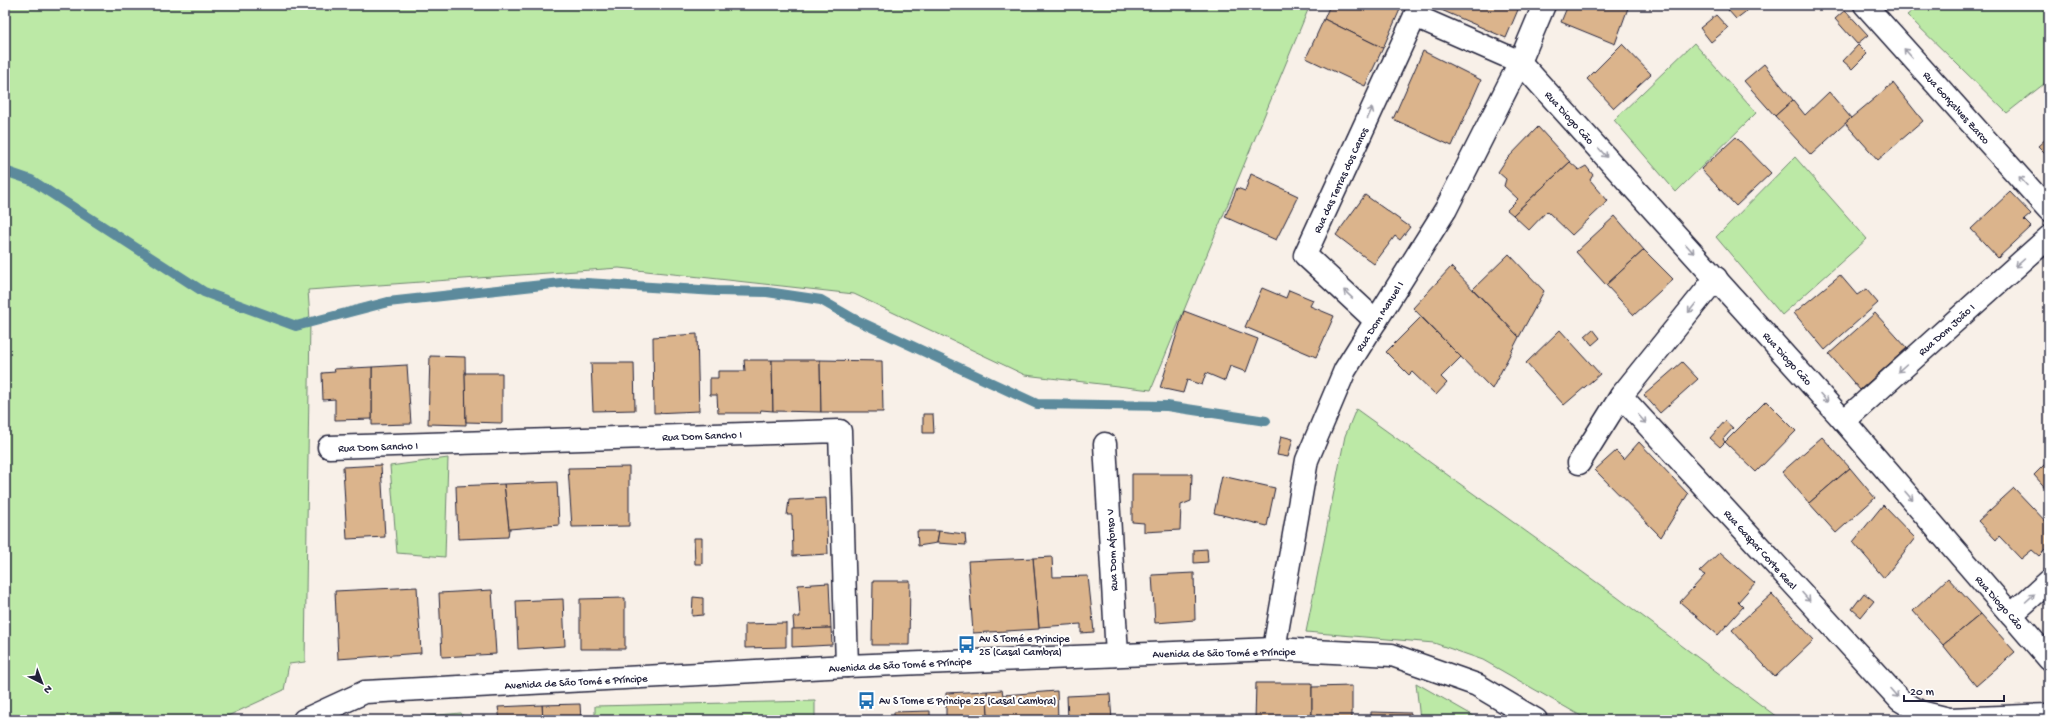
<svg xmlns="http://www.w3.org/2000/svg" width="2054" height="725" font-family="'Gochi Hand',sans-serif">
	<rect width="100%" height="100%" fill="#f8f0e8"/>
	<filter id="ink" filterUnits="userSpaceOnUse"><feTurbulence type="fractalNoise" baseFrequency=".025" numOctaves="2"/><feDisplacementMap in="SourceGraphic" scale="8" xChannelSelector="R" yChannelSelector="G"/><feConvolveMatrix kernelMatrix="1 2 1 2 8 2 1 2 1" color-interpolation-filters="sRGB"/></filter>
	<g filter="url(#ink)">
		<!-- green -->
		<g fill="#bce9a6" stroke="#6f8670">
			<path d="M 5,5 L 1310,5 L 1151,390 L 1025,375 L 854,294 L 619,268 L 308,290 L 310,320 L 305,662 L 289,664 L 284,690 L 219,720 L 5,720 Z"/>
			<path d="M 1920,5 L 2049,5 L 2049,80 L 2007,113 L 1907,15 Z"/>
			<path d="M 1694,43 L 1756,113 L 1676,192 L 1614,120 Z"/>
			<path d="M 1795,157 L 1867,239 L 1782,315 L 1716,237 Z"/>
			<path d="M 1356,409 L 1617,597 L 1781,720 L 1588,720 L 1483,660 L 1434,643 L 1306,632 L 1345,436 Z"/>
			<path d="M 448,458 L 445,557 L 397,553 L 390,466 Z"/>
			<path d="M 1416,683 L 1481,720 L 1420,720 Z"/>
			<path d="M 815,701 L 815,720 L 595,720 L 595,706 Z"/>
			<path d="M 461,713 L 465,720 L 383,720 Z"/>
		</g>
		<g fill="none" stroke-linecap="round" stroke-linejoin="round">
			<!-- stream -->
			<path stroke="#5b8a9c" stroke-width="10" d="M 5,171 L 31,180 L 204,292 L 296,326 L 388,302 L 570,282 L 716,291 L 767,292 L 821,300 L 854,319 L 1037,404 L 1167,406 L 1266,421"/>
		</g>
		<!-- building -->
		<g fill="#dbb48c" stroke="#22223b">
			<path d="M 1330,5 L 1402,5 L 1383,48 L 1324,19 Z"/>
			<path d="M 1440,5 L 1520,5 L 1506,38 L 1439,9 Z"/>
			<path d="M 1568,5 L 1620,5 L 1628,8 L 1615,44 L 1561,22 Z"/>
			<path d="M 1734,5 L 1746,5 L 1749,9 L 1736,19 L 1728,10 Z"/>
			<path d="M 1845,10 L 1868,35 L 1857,44 L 1835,19 Z"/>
			<path d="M 1716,15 L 1728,28 L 1711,42 L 1700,28 Z"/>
			<path d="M 1324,19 L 1383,48 L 1365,86 L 1306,58 Z"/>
			<path d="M 1622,44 L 1651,74 L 1614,108 L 1587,79 Z"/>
			<path d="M 1858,45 L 1867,54 L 1852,69 L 1843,61 Z"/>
			<path d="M 1423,51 L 1481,80 L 1452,146 L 1393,119 Z"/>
			<path d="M 1764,64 L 1793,100 L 1775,116 L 1744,81 Z"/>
			<path d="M 1893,83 L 1923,121 L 1878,160 L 1845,123 Z"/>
			<path d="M 1829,92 L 1851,118 L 1811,155 L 1775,116 L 1793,100 L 1805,115 Z"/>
			<path d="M 1538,127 L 1570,162 L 1513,215 L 1507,210 L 1518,199 L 1504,186 L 1506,179 L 1498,172 L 1506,160 Z"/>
			<path d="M 2049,136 L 2049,157 L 2038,146 Z"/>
			<path d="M 1736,137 L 1771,173 L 1736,206 L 1701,169 Z"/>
			<path d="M 1570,162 L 1579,170 L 1586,166 L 1593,175 L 1590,180 L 1608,201 L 1572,235 L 1547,211 L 1529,230 L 1513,215 Z"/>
			<path d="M 1251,174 L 1298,196 L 1276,240 L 1225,217 L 1237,188 L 1245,191 Z"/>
			<path d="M 2010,192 L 2031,214 L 2024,220 L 2031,227 L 1998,258 L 1971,229 Z"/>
			<path d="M 1365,195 L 1410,227 L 1400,240 L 1395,236 L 1374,264 L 1336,235 Z"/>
			<path d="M 1615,216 L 1644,250 L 1606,285 L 1576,252 Z"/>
			<path d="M 1644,250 L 1673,279 L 1634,315 L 1606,285 Z"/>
			<path d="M 1509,254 L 1544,291 L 1519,337 L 1473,289 Z"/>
			<path d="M 1451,267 L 1519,337 L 1492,389 L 1413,308 Z"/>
			<path d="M 1840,275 L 1857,295 L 1866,289 L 1878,303 L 1825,350 L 1794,313 Z"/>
			<path d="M 1262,288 L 1286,298 L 1289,290 L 1313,300 L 1310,306 L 1334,316 L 1316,357 L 1245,327 Z"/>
			<path d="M 1184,311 L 1258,339 L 1246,372 L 1230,366 L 1225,381 L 1206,373 L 1202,385 L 1187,380 L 1183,393 L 1160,388 Z"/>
			<path d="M 1875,313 L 1907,348 L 1860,390 L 1829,354 Z"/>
			<path d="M 1421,317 L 1461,357 L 1441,377 L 1447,383 L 1436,395 L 1412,372 L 1409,375 L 1386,352 Z"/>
			<path d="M 1593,329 L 1600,338 L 1592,345 L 1585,336 Z"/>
			<path d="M 1560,330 L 1600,374 L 1564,405 L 1526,363 Z"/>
			<path d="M 697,334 L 699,411 L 654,413 L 653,337 Z"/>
			<path d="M 430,356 L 465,357 L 466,425 L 428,424 Z"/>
			<path d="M 744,360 L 772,360 L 773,411 L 761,410 L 760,413 L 718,413 L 717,395 L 710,395 L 710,378 L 718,378 L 718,371 L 745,371 Z"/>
			<path d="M 772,360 L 820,360 L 821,412 L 773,411 Z"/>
			<path d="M 820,360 L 882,361 L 883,412 L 821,412 Z"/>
			<path d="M 1682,362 L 1698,379 L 1660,413 L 1644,395 Z"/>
			<path d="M 591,363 L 634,363 L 635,410 L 593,411 Z"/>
			<path d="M 407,365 L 411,424 L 372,425 L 372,367 Z"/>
			<path d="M 372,367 L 372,419 L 335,420 L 335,399 L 323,400 L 322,373 L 335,372 L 334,369 Z"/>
			<path d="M 465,373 L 502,373 L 502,423 L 466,422 Z"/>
			<path d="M 1766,401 L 1796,431 L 1756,472 L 1725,442 Z"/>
			<path d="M 923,414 L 933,414 L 934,433 L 923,433 Z"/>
			<path d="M 1725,421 L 1733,428 L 1723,439 L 1725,442 L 1720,447 L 1710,438 Z"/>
			<path d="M 1281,436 L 1293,439 L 1288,457 L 1277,455 Z"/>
			<path d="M 1822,437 L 1850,468 L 1809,503 L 1782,472 Z"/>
			<path d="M 1639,442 L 1688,494 L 1661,537 L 1595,470 L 1616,451 L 1624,459 Z"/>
			<path d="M 2049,460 L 2049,492 L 2034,475 Z"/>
			<path d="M 381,465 L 385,537 L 347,539 L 343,467 Z"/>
			<path d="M 629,467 L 629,526 L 572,527 L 568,468 Z"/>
			<path d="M 1850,468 L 1875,498 L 1836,533 L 1809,503 Z"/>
			<path d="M 1132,474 L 1192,474 L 1191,501 L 1181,505 L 1180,530 L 1144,532 L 1144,523 L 1132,522 Z"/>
			<path d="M 1222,476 L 1275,488 L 1267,526 L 1214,513 Z"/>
			<path d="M 557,482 L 559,525 L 509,529 L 504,484 Z"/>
			<path d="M 504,484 L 509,529 L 508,537 L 458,539 L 456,486 Z"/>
			<path d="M 2014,488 L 2049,525 L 2049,546 L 2039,556 L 2032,550 L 2021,559 L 1999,536 L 1996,540 L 1978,521 Z"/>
			<path d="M 826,498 L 828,554 L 793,556 L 792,515 L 787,515 L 789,500 Z"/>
			<path d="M 1883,505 L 1915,538 L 1884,578 L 1853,542 Z"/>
			<path d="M 917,531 L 939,531 L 937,543 L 918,546 Z"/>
			<path d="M 939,531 L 965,534 L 966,545 L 937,543 Z"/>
			<path d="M 694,538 L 702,538 L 702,564 L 695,564 Z"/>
			<path d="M 1207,549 L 1208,562 L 1194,563 L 1194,550 Z"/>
			<path d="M 1720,552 L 1755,583 L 1738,602 L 1743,607 L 1718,635 L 1680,602 L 1705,575 L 1699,572 Z"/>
			<path d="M 1052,557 L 1053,577 L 1088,576 L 1094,632 L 1081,633 L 1081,624 L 1039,627 L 1033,558 Z"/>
			<path d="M 1033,558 L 1039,629 L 973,633 L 968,561 Z"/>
			<path d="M 1194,573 L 1195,620 L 1155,623 L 1152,575 Z"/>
			<path d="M 1948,578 L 1981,614 L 1943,645 L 1913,611 Z"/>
			<path d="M 873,581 L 910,581 L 909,645 L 872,645 Z"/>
			<path d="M 829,583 L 831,628 L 794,630 L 793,617 L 800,617 L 798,585 Z"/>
			<path d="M 417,587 L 421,653 L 338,659 L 335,591 Z"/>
			<path d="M 492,590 L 496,654 L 442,657 L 439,593 Z"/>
			<path d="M 1864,593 L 1874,601 L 1861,617 L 1852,609 Z"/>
			<path d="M 1772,594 L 1814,640 L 1775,677 L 1732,630 Z"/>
			<path d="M 693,597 L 703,598 L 703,615 L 692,616 Z"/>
			<path d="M 625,598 L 625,649 L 580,649 L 580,599 Z"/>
			<path d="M 563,599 L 565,646 L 518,649 L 516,601 Z"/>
			<path d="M 1981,614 L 2015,652 L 1976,686 L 1943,645 Z"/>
			<path d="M 786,623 L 786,647 L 745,648 L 745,624 Z"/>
			<path d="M 831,628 L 832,645 L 792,647 L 792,629 Z"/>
			<path d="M 1256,683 L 1312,683 L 1312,720 L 1255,720 Z"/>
			<path d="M 1352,686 L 1352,720 L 1312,720 L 1312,687 Z"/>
			<path d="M 1002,690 L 1003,695 L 1057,691 L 1058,720 L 988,720 L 987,691 Z"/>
			<path d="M 987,691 L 988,720 L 946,720 L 946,693 Z"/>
			<path d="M 1110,694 L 1112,720 L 1068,720 L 1067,696 Z"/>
			<path d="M 580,704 L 581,720 L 543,720 L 542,705 Z"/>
			<path d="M 542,705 L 543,720 L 500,720 L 498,707 Z"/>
			<path d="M 930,711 L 930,720 L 894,720 L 894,712 Z"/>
			<path d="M 1371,712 L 1411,713 L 1411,720 L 1371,720 Z"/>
		</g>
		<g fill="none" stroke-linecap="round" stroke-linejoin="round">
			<defs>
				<g id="minor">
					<path d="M 1865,5 L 2049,210"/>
					<path d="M 1415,16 L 1520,62 L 1844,421 L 2049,659"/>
					<path d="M 1716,278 L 1621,396 L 1900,700 L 1920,712 L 1949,719 L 2049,715"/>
					<path d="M 1376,321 L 1305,255 L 1420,5"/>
					<path d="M 1844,421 L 2049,237"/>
					<path d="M 1105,444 L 1117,655"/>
					<path d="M 329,447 L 840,431 L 847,666"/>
					<path d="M 1579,463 L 1621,396"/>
					<path d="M 2011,615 L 2049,581"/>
					<path d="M 1274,649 L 1307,460 L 1345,370 L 1446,209 L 1520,62 L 1544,5"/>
				</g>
				<path id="tertiary" d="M 304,720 L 365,692 L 847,666 L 1274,649 L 1392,655 L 1477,685 L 1536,720"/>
			</defs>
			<!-- minor casing -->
			<use href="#minor" stroke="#22223b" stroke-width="25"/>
			<!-- tertiary casing -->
			<use href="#tertiary" stroke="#22223b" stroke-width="25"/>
			<!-- minor -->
			<use href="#minor" stroke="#fff" stroke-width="22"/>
			<!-- tertiary -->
			<use href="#tertiary" stroke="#fff" stroke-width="22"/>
		</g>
		<!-- one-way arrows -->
		<defs><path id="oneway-shaft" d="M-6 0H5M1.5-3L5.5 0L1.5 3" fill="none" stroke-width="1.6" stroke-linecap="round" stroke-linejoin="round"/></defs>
		<g stroke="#9c9ca7">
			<use href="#oneway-shaft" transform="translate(1908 53) rotate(-132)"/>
			<use href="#oneway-shaft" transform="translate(1370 113) rotate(-65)"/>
			<use href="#oneway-shaft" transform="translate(1603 153) rotate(48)"/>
			<use href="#oneway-shaft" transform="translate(2023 181) rotate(-132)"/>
			<use href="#oneway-shaft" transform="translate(1690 249) rotate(48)"/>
			<use href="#oneway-shaft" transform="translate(2020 263) rotate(138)"/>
			<use href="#oneway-shaft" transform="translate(1348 294) rotate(-137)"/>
			<use href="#oneway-shaft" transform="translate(1692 308) rotate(129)"/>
			<use href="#oneway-shaft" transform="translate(1902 368) rotate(138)"/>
			<use href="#oneway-shaft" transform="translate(1824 398) rotate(48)"/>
			<use href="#oneway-shaft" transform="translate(1642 419) rotate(48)"/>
			<use href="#oneway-shaft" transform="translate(1909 496) rotate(49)"/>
			<use href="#oneway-shaft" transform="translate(1806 597) rotate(48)"/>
			<use href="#oneway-shaft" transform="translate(2030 598) rotate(-42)"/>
			<use href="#oneway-shaft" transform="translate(1894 693) rotate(48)"/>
		</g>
	</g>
	<!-- icons -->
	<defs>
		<symbol id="bus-bare" viewBox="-9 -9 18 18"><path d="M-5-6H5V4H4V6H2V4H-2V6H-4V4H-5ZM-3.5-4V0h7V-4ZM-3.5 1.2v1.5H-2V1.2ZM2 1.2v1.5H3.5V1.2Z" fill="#1f6fb2" stroke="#fff" stroke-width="2.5" paint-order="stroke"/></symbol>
	</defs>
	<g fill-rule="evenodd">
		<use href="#bus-bare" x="954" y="632" width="25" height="25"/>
		<use href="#bus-bare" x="854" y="688" width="25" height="25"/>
	</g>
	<g text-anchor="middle" stroke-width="4" stroke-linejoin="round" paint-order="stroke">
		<!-- street labels -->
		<g font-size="11" fill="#22223b" stroke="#fff">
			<text transform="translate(1957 107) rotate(48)" y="4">Rua Gonçalves Zarco</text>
			<text transform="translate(1570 117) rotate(48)" y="4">Rua Diogo Cão</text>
			<text transform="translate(1340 180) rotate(-65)" y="4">Rua das Terras dos Canos</text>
			<text transform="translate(1379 316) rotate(-58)" y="4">Rua Dom Manuel I</text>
			<text transform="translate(1946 329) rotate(-42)" y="4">Rua Dom João I</text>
			<text transform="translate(1788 358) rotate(48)" y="4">Rua Diogo Cão</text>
			<text transform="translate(702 435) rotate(-2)" y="4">Rua Dom Sancho I</text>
			<text transform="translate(378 446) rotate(-2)" y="4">Rua Dom Sancho I</text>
			<text transform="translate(1761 549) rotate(48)" y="4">Rua Gaspar Corte Real</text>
			<text transform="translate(1111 550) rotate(-93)" y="4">Rua Dom Afonso V</text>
			<text transform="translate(2000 602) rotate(49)" y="4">Rua Diogo Cão</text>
			<text transform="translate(1224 652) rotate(-1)" y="4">Avenida de São Tomé e Príncipe</text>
			<text transform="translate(900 664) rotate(-3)" y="4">Avenida de São Tomé e Príncipe</text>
			<text transform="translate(576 681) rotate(-3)" y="4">Avenida de São Tomé e Príncipe</text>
		</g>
		<!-- poi labels -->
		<g font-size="11" fill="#22223b" stroke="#fff" text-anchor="start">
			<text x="979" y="642">Av S Tomé e Principe<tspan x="979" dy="13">25 (Casal Cambra)</tspan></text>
			<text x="879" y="704">Av S Tome E Principe 25 (Casal Cambra)</text>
		</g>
	</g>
	<!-- margin -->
	<rect width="2054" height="725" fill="none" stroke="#fff" stroke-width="20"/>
	<rect x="10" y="10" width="2034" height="705" fill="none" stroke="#22223b" stroke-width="1.5" filter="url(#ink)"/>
	<!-- north arrow -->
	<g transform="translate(42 683) rotate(138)" stroke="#ffffff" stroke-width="3" paint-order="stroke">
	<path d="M0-3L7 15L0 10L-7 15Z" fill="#22223b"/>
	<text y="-6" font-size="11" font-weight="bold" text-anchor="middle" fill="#22223b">N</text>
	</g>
	<!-- scale -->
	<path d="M1904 695v6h100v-6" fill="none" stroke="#22223b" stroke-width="2"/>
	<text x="1910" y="695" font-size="12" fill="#22223b" stroke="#ffffff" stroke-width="3" paint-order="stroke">20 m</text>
</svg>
